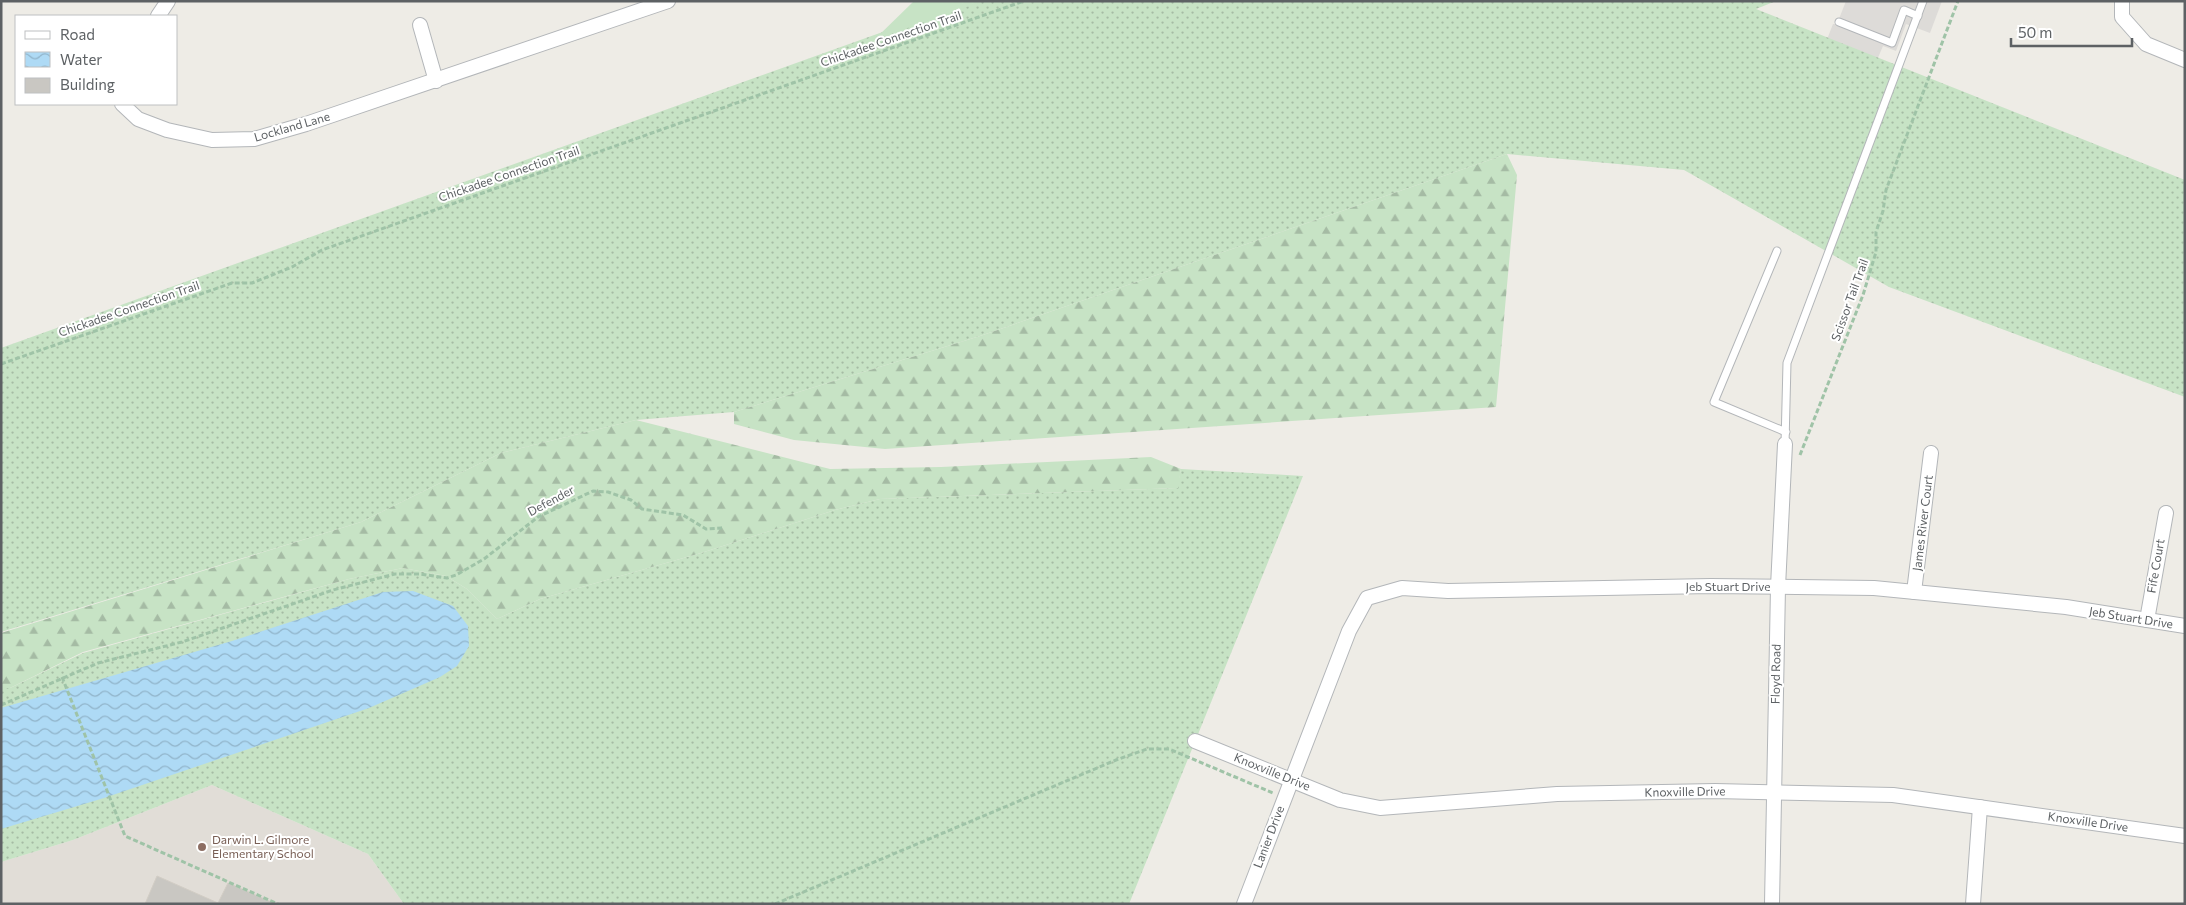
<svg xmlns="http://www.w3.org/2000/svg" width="2186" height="905" font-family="Commissioner,sans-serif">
	<defs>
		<pattern id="grass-dots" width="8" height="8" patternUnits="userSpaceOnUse" patternTransform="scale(1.25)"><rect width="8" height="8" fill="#c7e3c5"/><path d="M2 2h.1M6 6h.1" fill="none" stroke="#a5bba4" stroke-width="1.8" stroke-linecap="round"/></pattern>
		<pattern id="forest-firs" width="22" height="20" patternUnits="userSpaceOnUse" patternTransform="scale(1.25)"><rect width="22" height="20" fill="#c7e3c5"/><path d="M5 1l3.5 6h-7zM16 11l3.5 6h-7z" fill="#a5bba4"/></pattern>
		<pattern id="water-waves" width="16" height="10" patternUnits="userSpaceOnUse" patternTransform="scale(1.25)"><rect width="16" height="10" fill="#aedaf5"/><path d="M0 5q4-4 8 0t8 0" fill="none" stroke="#91b4ca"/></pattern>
	</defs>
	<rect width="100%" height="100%" fill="#eeece6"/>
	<!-- industrial -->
	<path fill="#dddbd8" d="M 1846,1 L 1942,1 L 1930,33 L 1906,24 L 1896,51 L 1883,46 L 1877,60 L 1826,42 L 1833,24 L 1837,24 Z"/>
	<!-- education -->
	<path fill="#e1ddd7" d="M 212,785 L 368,854 L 404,904 L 1,904 L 1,862 L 73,840 Z"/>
	<!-- grass -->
	<g fill="url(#grass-dots)">
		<path d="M 969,1 L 1776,1 L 1756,9 L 2185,180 L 2185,397 L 1889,287 L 1684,170 L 1507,154 L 980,336 L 734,412 L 636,420 L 501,453 L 361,522 L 1,632 L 1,348 Z"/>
		<path d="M 1181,469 L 1303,476 L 1129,904 L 404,904 L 368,854 L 212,785 L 73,840 L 1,862 L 1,688 L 10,688 L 83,653 L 349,579 L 403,568 L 446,576 L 467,589 L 497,619 L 540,599 L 701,553 L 835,510 L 880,499 L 1177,488 Z"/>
	</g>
	<!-- forest -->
	<g fill="url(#forest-firs)">
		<path d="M 1507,154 L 1517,175 L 1496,407 L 885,449 L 794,440 L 734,424 L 734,412 L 980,336 Z"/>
		<path d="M 636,420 L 830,469 L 941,467 L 1151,457 L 1181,469 L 1178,488 L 880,499 L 835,510 L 701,553 L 540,599 L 497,619 L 467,589 L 446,576 L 403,568 L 349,579 L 83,652 L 10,688 L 1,688 L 1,633 L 361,522 L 501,453 Z"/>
	</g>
	<!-- park -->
	<path fill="#c7e3c5" d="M 914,1 L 983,1 L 874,40 Z"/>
	<!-- water -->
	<path fill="url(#water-waves)" d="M 413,591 L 453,606 L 468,626 L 469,646 L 457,666 L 440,677 L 369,708 L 104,798 L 1,829 L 1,708 L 232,641 L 383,592 Z"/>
	<!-- building -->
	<path fill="#c9c7c2" stroke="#d2cdc5" d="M 157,876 L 218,903 L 228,883 L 276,904 L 145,904 Z"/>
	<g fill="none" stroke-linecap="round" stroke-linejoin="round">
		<defs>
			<g id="service">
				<path d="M 1839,22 L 1892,43 L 1904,10 L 1918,16"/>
				<path d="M 1777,251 L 1714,402 L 1786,432"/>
				<path d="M 1785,444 L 1787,363 L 1923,1"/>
			</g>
			<g id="minor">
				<path d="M 2122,1 L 2122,17 L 2146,44 L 2185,60"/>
				<path d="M 158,16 L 168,1"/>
				<path d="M 420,25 L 436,81"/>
				<path d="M 122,104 L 138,119 L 167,130 L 212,140 L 254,139 L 306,124 L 668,1"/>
				<path d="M 1914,592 L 1931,453"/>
				<path d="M 2147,620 L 2166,513"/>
				<path d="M 1195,741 L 1340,800 L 1380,808 L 1557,794 L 1715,791 L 1893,795 L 2185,836"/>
				<path d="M 1244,904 L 1349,631 L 1367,598 L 1402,588 L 1448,591 L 1711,586 L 1874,588 L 2066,607 L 2185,626"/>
				<path d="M 1772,904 L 1778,587 L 1785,444"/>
				<path d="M 1973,904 L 1980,807"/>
			</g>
		</defs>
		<!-- service casing -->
		<use href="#service" stroke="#b3b6b9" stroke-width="9"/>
		<!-- minor casing -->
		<use href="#minor" stroke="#b3b6b9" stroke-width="16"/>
		<!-- path -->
		<g stroke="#9fc3a7" stroke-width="3" stroke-dasharray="5 2.5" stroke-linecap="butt">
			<path d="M 1,364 L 232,283 L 252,283 L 292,267 L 322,250 L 1024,1"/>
			<path d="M 1800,455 L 1863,295 L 1876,252 L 1876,232 L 1883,211 L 1886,190 L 1958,1"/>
			<path d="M 62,677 L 125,836 L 278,904"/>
			<path d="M 1,705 L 98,663 L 182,642 L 333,590 L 395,574 L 420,574 L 447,578 L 456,575 L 484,559 L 538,517 L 593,491 L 608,492 L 631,500 L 642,509 L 683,515 L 706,529 L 722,528"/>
			<path d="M 775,904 L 1116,760 L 1147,749 L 1169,749 L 1273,793"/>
		</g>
		<!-- service -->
		<use href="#service" stroke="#fff" stroke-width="7"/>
		<!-- minor -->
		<use href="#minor" stroke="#fff" stroke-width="14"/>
	</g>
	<!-- markers -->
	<circle fill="#8d6e63" stroke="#fff" stroke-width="2" cx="202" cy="847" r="5"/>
	<g text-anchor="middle" stroke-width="4" stroke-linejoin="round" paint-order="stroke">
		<!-- street labels -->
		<g font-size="12" fill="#5d6164" stroke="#fff">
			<text transform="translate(891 39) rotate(-19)" y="4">Chickadee Connection Trail</text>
			<text transform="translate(292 127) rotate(-16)" y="4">Lockland Lane</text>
			<text transform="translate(509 174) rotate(-19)" y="4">Chickadee Connection Trail</text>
			<text transform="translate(1850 300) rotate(-70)" y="4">Scissor Tail Trail</text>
			<text transform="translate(129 309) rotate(-19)" y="4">Chickadee Connection Trail</text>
			<text transform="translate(551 501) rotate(-28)" y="4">Defender</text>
			<text transform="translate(1923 523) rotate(-83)" y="4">James River Court</text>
			<text transform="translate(2156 566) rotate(-80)" y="4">Fife Court</text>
			<text x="1728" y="591">Jeb Stuart Drive</text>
			<text transform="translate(2131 618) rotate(9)" y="4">Jeb Stuart Drive</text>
			<text transform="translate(1776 674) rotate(-89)" y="4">Floyd Road</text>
			<text transform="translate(1272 772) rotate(22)" y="4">Knoxville Drive</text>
			<text transform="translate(1685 792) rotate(-1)" y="4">Knoxville Drive</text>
			<text transform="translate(2088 822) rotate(8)" y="4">Knoxville Drive</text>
			<text transform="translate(1269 837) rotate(-69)" y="4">Lanier Drive</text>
		</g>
		<!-- education labels -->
		<g font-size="12" fill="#785e54" stroke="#fff" text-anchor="start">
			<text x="212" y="844">Darwin L. Gilmore<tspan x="212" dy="14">Elementary School</tspan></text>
		</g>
	</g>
	<!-- border -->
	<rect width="2186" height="905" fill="none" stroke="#5d6164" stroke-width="5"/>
	<!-- legend -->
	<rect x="15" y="15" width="162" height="90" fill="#ffffff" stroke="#bec0c1"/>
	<rect x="25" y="31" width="25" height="8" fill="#ffffff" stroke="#bec0c1"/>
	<text x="60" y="40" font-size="15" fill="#5d6164">Road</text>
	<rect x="25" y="52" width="25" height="15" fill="url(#water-waves)" stroke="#bec0c1"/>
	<text x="60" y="65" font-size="15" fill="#5d6164">Water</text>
	<rect x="25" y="78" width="25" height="15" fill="#c9c7c2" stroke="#bec0c1"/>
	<text x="60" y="90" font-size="15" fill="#5d6164">Building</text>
	<!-- scale -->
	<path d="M2011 38v8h121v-8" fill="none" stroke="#5d6164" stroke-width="2.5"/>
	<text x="2018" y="38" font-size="15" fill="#5d6164" stroke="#ffffff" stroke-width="4" paint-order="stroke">50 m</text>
</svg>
